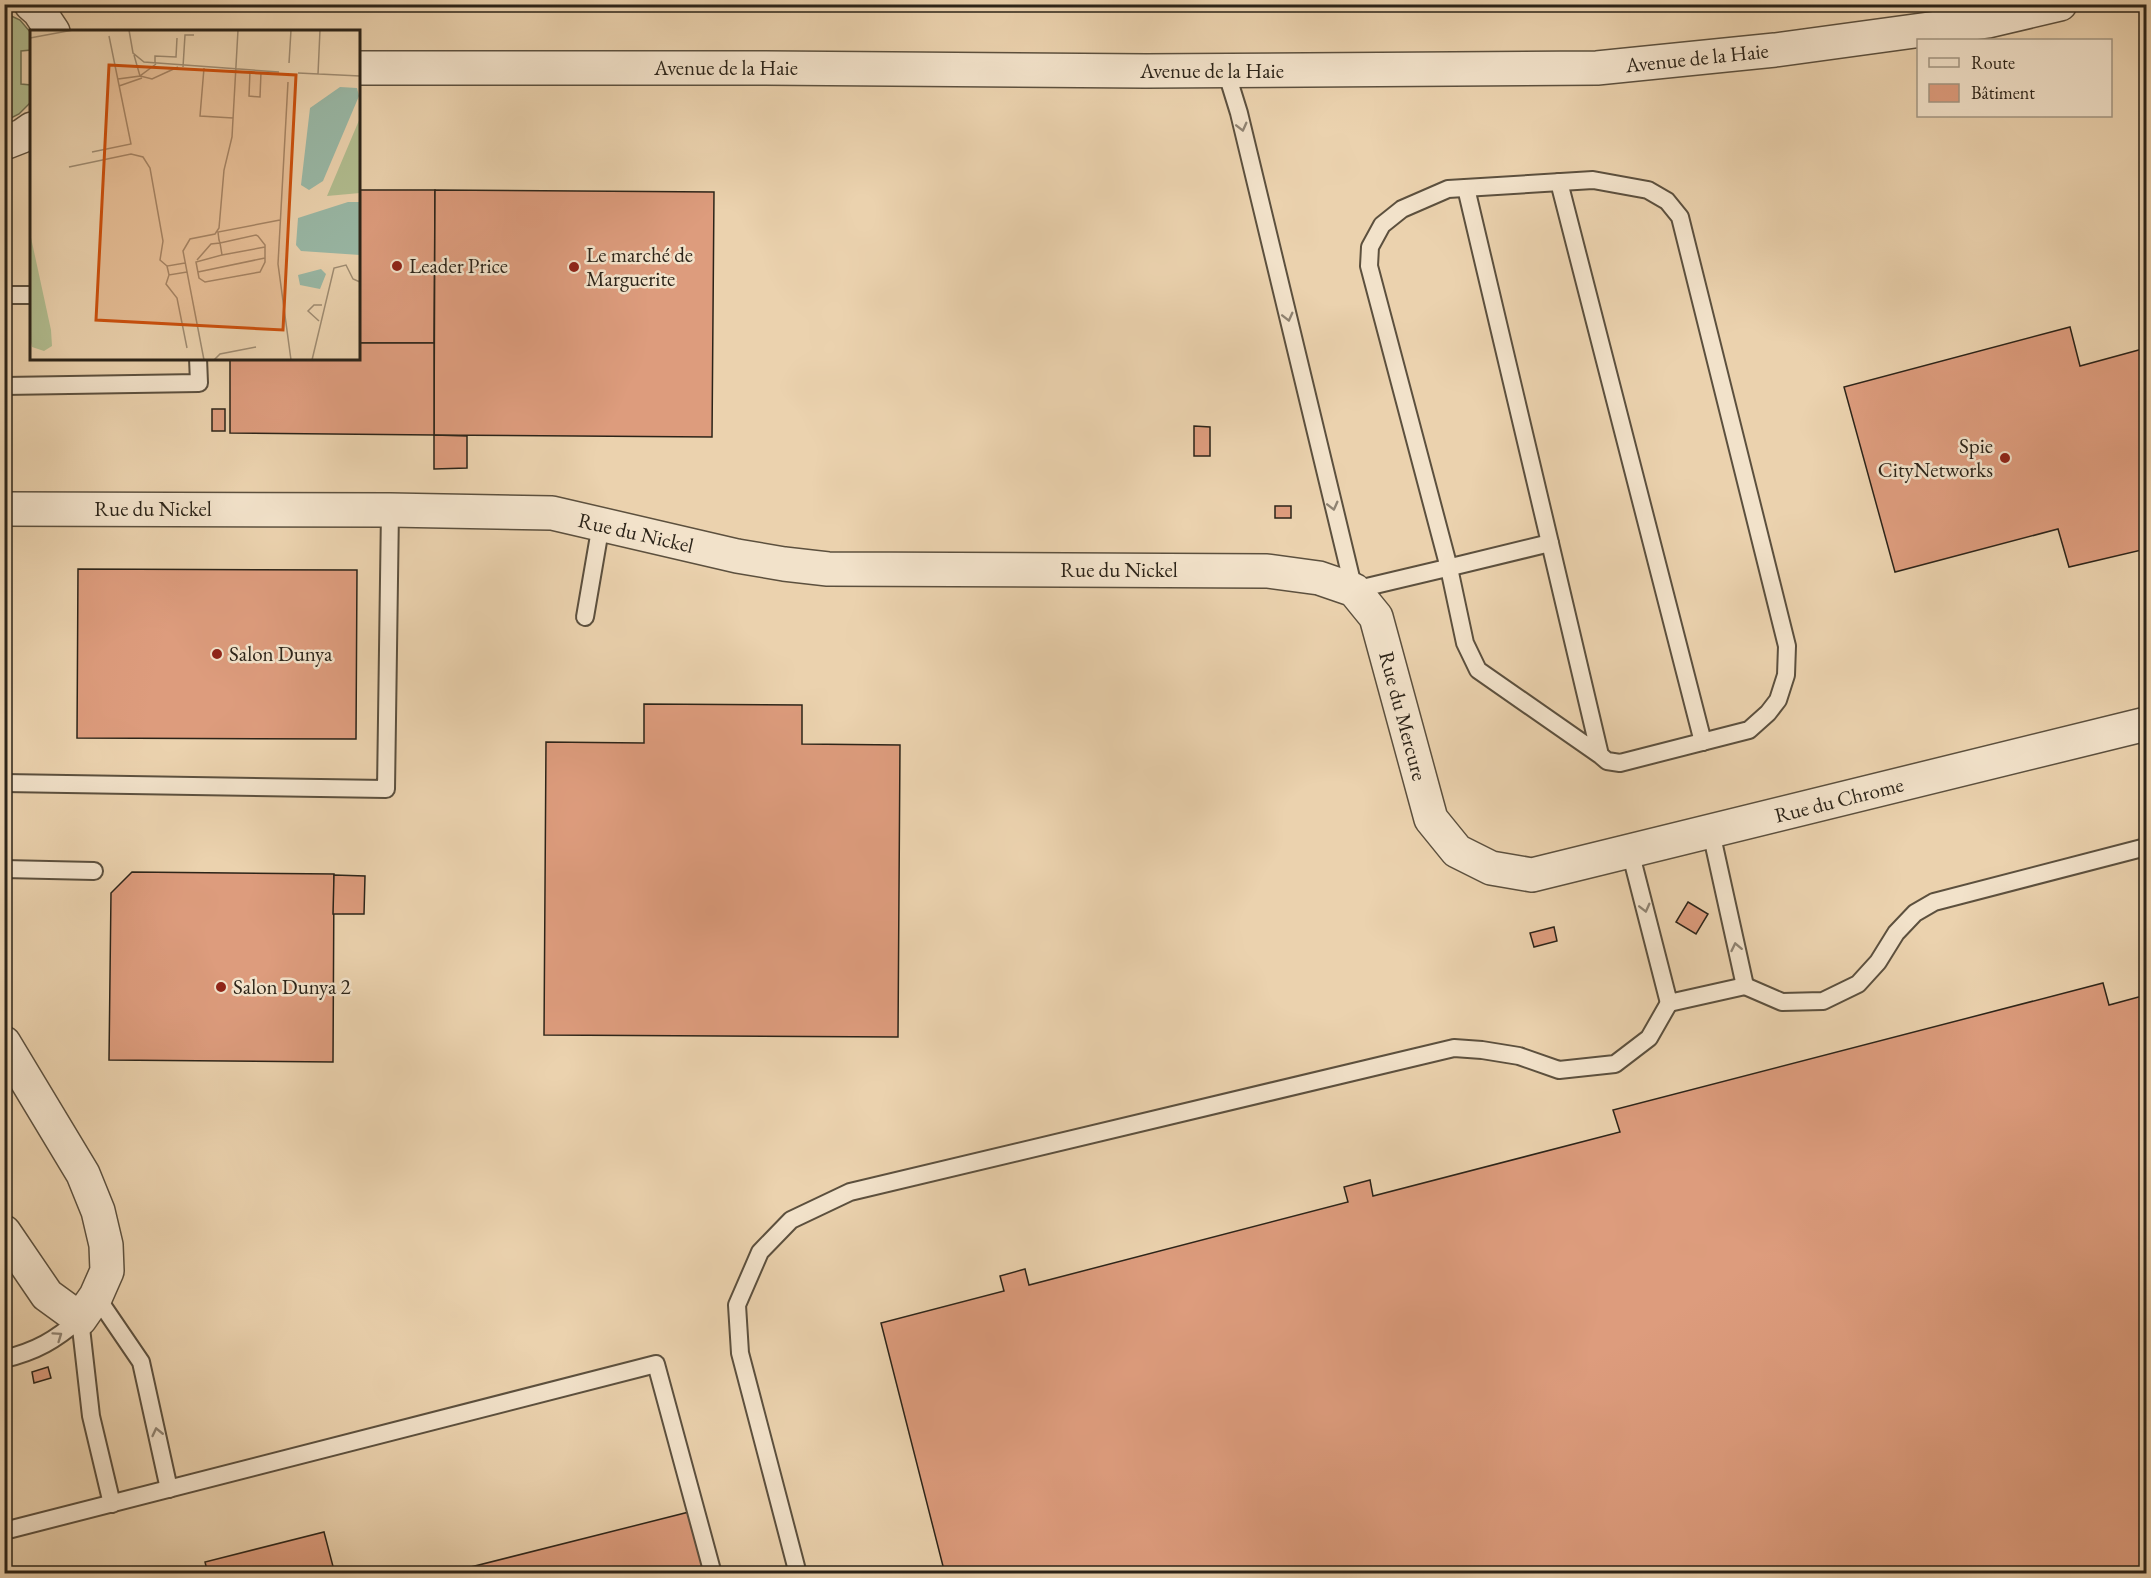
<svg xmlns="http://www.w3.org/2000/svg" width="2151" height="1578" font-family="'EB Garamond',serif">
	<rect width="100%" height="100%" fill="#ebd2ae"/>
	<filter id="stains"><feTurbulence type="fractalNoise" baseFrequency=".00333" numOctaves="4"/><feColorMatrix values="0 0 0 0 .2 0 0 0 0 .09 0 0 0 0 .02 0 0 0 .5 -.17"/></filter>
	<radialGradient id="worn" r=".72"><stop offset=".6" stop-color="#630" stop-opacity="0"/><stop offset="1" stop-color="#630" stop-opacity=".3"/></radialGradient>
	<!-- green -->
	<path fill="#b1bd90" stroke="#6e7054" stroke-width="1.5" d="M 5,13 L 20,20 L 31,33 L 31,50 L 21,51 L 21,84 L 31,85 L 32,101 L 19,114 L 5,121 Z"/>
	<!-- building -->
	<g fill="#dd9c7d" stroke="#2c2419" stroke-width="1.5">
		<path d="M 358,190 L 435,190 L 434,343 L 358,343 Z"/>
		<path d="M 435,190 L 714,192 L 712,437 L 434,435 Z"/>
		<path d="M 2070,327 L 2080,366 L 2146,348 L 2146,549 L 2069,567 L 2058,529 L 1895,572 L 1844,387 Z"/>
		<path d="M 358,343 L 434,343 L 434,435 L 230,433 L 230,358 L 358,358 Z"/>
		<rect x="212" y="409" width="13" height="22"/>
		<path d="M 1194,426 L 1210,427 L 1210,456 L 1194,456 Z"/>
		<path d="M 434,435 L 467,436 L 467,468 L 434,469 Z"/>
		<rect x="1275" y="506" width="16" height="12"/>
		<path d="M 78,569 L 357,570 L 356,739 L 77,738 Z"/>
		<path d="M 644,704 L 802,705 L 802,744 L 900,745 L 898,1037 L 544,1035 L 546,742 L 644,743 Z"/>
		<path d="M 132,872 L 334,874 L 333,1062 L 109,1060 L 111,893 Z"/>
		<path d="M 334,875 L 365,876 L 364,914 L 333,914 Z"/>
		<path d="M 1688,902 L 1708,914 L 1696,934 L 1676,922 Z"/>
		<path d="M 1554,927 L 1557,941 L 1534,947 L 1530,933 Z"/>
		<path d="M 2103,983 L 2109,1005 L 2146,995 L 2146,1574 L 945,1574 L 881,1323 L 1004,1291 L 1000,1276 L 1025,1269 L 1029,1285 L 1348,1202 L 1344,1187 L 1370,1180 L 1373,1196 L 1620,1132 L 1613,1110 Z"/>
		<path d="M 48,1367 L 51,1378 L 34,1383 L 32,1372 Z"/>
		<path d="M 689,1512 L 705,1574 L 443,1574 Z"/>
		<path d="M 324,1532 L 335,1574 L 208,1574 L 205,1562 Z"/>
	</g>
	<g fill="none" stroke-linecap="round" stroke-linejoin="round">
		<defs>
			<g id="service">
				<path d="M 1226,71 L 1239,113 L 1354,590 C 1419,575 1485,559 1550,543 L 1600,755 L 1607,761 L 1620,763 L 1749,730 L 1768,713 L 1778,700 L 1786,675 L 1787,646 L 1680,217 L 1667,201 L 1648,190 L 1593,180 L 1448,189 L 1402,209 L 1382,225 L 1370,247 L 1369,266 L 1449,568 L 1465,643 L 1478,670 L 1600,755"/>
				<path d="M 1559,182 L 1703,742"/>
				<path d="M 1466,188 L 1550,543"/>
				<path d="M 4,295 L 32,295"/>
				<path d="M 4,386 L 199,383 L 198,358"/>
				<path d="M 585,617 L 601,524"/>
				<path d="M 4,783 L 386,789 L 390,510"/>
				<path d="M 1630,851 L 1669,1003 L 1745,986 L 1711,832"/>
				<path d="M 4,869 L 94,871"/>
				<path d="M 1745,986 L 1782,1002 L 1823,1001 L 1858,984 L 1878,962 L 1896,933 L 1915,913 L 1934,902 L 2146,847"/>
				<path d="M 96,1296 L 141,1362 L 169,1489"/>
				<path d="M 4,1359 C 37,1351 55,1340 80,1319 L 91,1416 L 112,1504"/>
				<path d="M 4,1531 L 656,1364 L 713,1574"/>
				<path d="M 798,1574 L 740,1353 L 737,1305 L 760,1252 L 791,1220 L 850,1192 L 1454,1048 L 1482,1050 L 1519,1056 L 1559,1070 L 1615,1064 L 1649,1038 L 1669,1003"/>
			</g>
			<g id="minor">
				<path d="M 4,509 L 390,510 L 552,513 L 737,556 L 784,564 L 828,569 L 1267,571 L 1319,578 L 1354,590 L 1376,617 L 1431,819 L 1457,851 L 1491,868 L 1532,875 L 2146,724"/>
				<path d="M 4,1043 L 83,1174 L 98,1211 L 106,1245 L 107,1271 L 96,1296 L 80,1319 L 47,1295 L 4,1232"/>
			</g>
			<g id="tertiary">
				<path d="M 31,4 L 39,11 L 53,32"/>
				<path d="M 358,68 L 766,68 L 1146,71 L 1597,68 L 1775,50 L 1988,21 L 2060,4"/>
				<path d="M 4,143 L 22,136 L 32,129"/>
			</g>
		</defs>
		<!-- service casing -->
		<use href="#service" stroke="#5c503e" stroke-width="20"/>
		<!-- minor casing -->
		<use href="#minor" stroke="#5c503e" stroke-width="36"/>
		<!-- tertiary casing -->
		<use href="#tertiary" stroke="#5c503e" stroke-width="36"/>
		<!-- service -->
		<use href="#service" stroke="#f2e2ca" stroke-width="16"/>
		<!-- minor -->
		<use href="#minor" stroke="#f2e2ca" stroke-width="33"/>
		<!-- tertiary -->
		<use href="#tertiary" stroke="#f2e2ca" stroke-width="33"/>
	</g>
	<!-- one-way arrows -->
	<defs><path id="oneway-chevron" d="M-2-3.5L2.5 0L-2 3.5" fill="none" stroke-width="1.6" stroke-linecap="round" stroke-linejoin="round" transform="scale(1.5)"/></defs>
	<g stroke="#8f8372">
		<use href="#oneway-chevron" transform="translate(1242 127) rotate(76)"/>
		<use href="#oneway-chevron" transform="translate(1288 317) rotate(76)"/>
		<use href="#oneway-chevron" transform="translate(1333 506) rotate(76)"/>
		<use href="#oneway-chevron" transform="translate(1645 908) rotate(76)"/>
		<use href="#oneway-chevron" transform="translate(1736 947) rotate(-102)"/>
		<use href="#oneway-chevron" transform="translate(58 1336) rotate(-35)"/>
		<use href="#oneway-chevron" transform="translate(157 1432) rotate(-103)"/>
	</g>
	<!-- markers -->
	<g fill="#8f2418" stroke="#f2e2ca" stroke-width="2">
		<circle cx="397" cy="266" r="6"/>
		<circle cx="574" cy="267" r="6"/>
		<circle cx="2005" cy="458" r="6"/>
		<circle cx="217" cy="654" r="6"/>
		<circle cx="221" cy="987" r="6"/>
	</g>
	<g text-anchor="middle" stroke-width="5" stroke-linejoin="round" paint-order="stroke">
		<!-- street labels -->
		<g font-size="21" fill="#2c2419" stroke="#f2e2ca">
			<text transform="translate(1697 58) rotate(-6)" y="7">Avenue de la Haie</text>
			<text x="726" y="75">Avenue de la Haie</text>
			<text x="1212" y="78">Avenue de la Haie</text>
			<text x="153" y="516">Rue du Nickel</text>
			<text transform="translate(636 533) rotate(13)" y="7">Rue du Nickel</text>
			<text x="1119" y="577">Rue du Nickel</text>
			<text transform="translate(1403 716) rotate(75)" y="7">Rue du Mercure</text>
			<text transform="translate(1839 800) rotate(-14)" y="7">Rue du Chrome</text>
		</g>
		<!-- poi labels -->
		<g font-size="21" fill="#2c2419" stroke="#f2e2ca" text-anchor="start">
			<text x="586" y="262">Le marché de<tspan x="586" dy="24">Marguerite</tspan></text>
			<text x="409" y="273">Leader Price</text>
			<text x="1993" y="453" text-anchor="end">Spie<tspan x="1993" dy="24">CityNetworks</tspan></text>
			<text x="229" y="661">Salon Dunya</text>
			<text x="233" y="994">Salon Dunya 2</text>
		</g>
	</g>
	<!-- overview -->
	<g transform="translate(30 30)">
		<rect width="330" height="330" fill="#ebd2ae"/>
		<path d="M 330,88 L 330,163 L 297,166 ZM 0,203 L 21,300 L 22,316 L 14,321 L 2,317 L 0,308 Z" fill="#b1bd90"/>
		<path d="M 310,57 L 327,58 L 329,66 L 293,151 L 279,160 L 271,155 L 280,78 ZM 318,172 L 330,172 L 330,225 L 271,221 L 266,215 L 268,188 ZM 291,239 L 296,244 L 290,259 L 270,255 L 268,245 Z" fill="#99b8a6"/>
		<path fill="none" stroke="#9f8c72" stroke-width="1.5" d="M 99,0 L 103,23 L 114,32 L 249,42M 0,8 L 43,0M 125,33 L 125,26 L 146,27 L 147,8M 259,33 L 261,0M 126,34 L 110,46 L 122,49 L 148,37M 153,37 L 155,5 L 164,5M 174,38 L 170,86 L 203,88M 220,41 L 219,66 L 230,67 L 231,42M 268,43 L 330,46M 288,44 L 290,0M 88,49 L 110,46 L 104,25M 258,52 L 248,234 L 261,330M 89,56 L 112,48M 62,122 L 101,114 L 79,6M 39,137 L 101,124 L 113,127 L 120,138 L 133,211 L 130,230 L 137,236M 192,225 L 235,217M 167,230 L 181,214 L 190,213 L 226,205 L 228,206 L 235,215 L 235,232 L 230,242 L 175,252 L 169,248 L 166,232 L 192,225 L 190,213 L 189,210 L 188,202 L 250,190M 155,233 L 137,236 L 139,245 L 157,242M 168,242 L 235,228M 139,245 L 136,254 L 147,268 L 157,318M 289,291 L 278,281 L 284,275 L 292,275M 174,330 L 153,221 L 160,209 L 185,204 L 189,198 L 194,140 L 202,107 L 208,0M 184,330 L 190,324 L 226,317M 282,330 L 304,238 L 316,235 L 323,249 L 330,252"/>
		<path fill="#cc510e" fill-opacity="0.15" stroke="#cc510e" stroke-width="3" d="M 79,35 L 266,45 L 253,300 L 66,290 Z"/>
		<rect width="330" height="330" fill="none" stroke="#2c2419" stroke-width="3"/>
	</g>
	<!-- margin -->
	<rect width="2151" height="1578" fill="none" stroke="#ebd2ae" stroke-width="24"/>
	<rect x="6" y="6" width="2139" height="1566" fill="none" stroke="#2c2419" stroke-width="3"/>
	<rect x="12" y="12" width="2127" height="1554" fill="none" stroke="#2c2419" stroke-width="1.5"/>
	<!-- legend -->
	<rect x="1917" y="39" width="195" height="78" fill="#f2e2ca" stroke="#a39683" stroke-width="1.5"/>
	<rect x="1929" y="58" width="30" height="9" fill="#f2e2ca" stroke="#a39683" stroke-width="1.5"/>
	<text x="1971" y="69" font-size="18" fill="#2c2419">Route</text>
	<rect x="1929" y="84" width="30" height="18" fill="#dd9c7d" stroke="#a39683" stroke-width="1.5"/>
	<text x="1971" y="99" font-size="18" fill="#2c2419">Bâtiment</text>
	<rect width="100%" height="100%" filter="url(#stains)"/>
	<rect width="100%" height="100%" fill="url(#worn)"/>
</svg>
